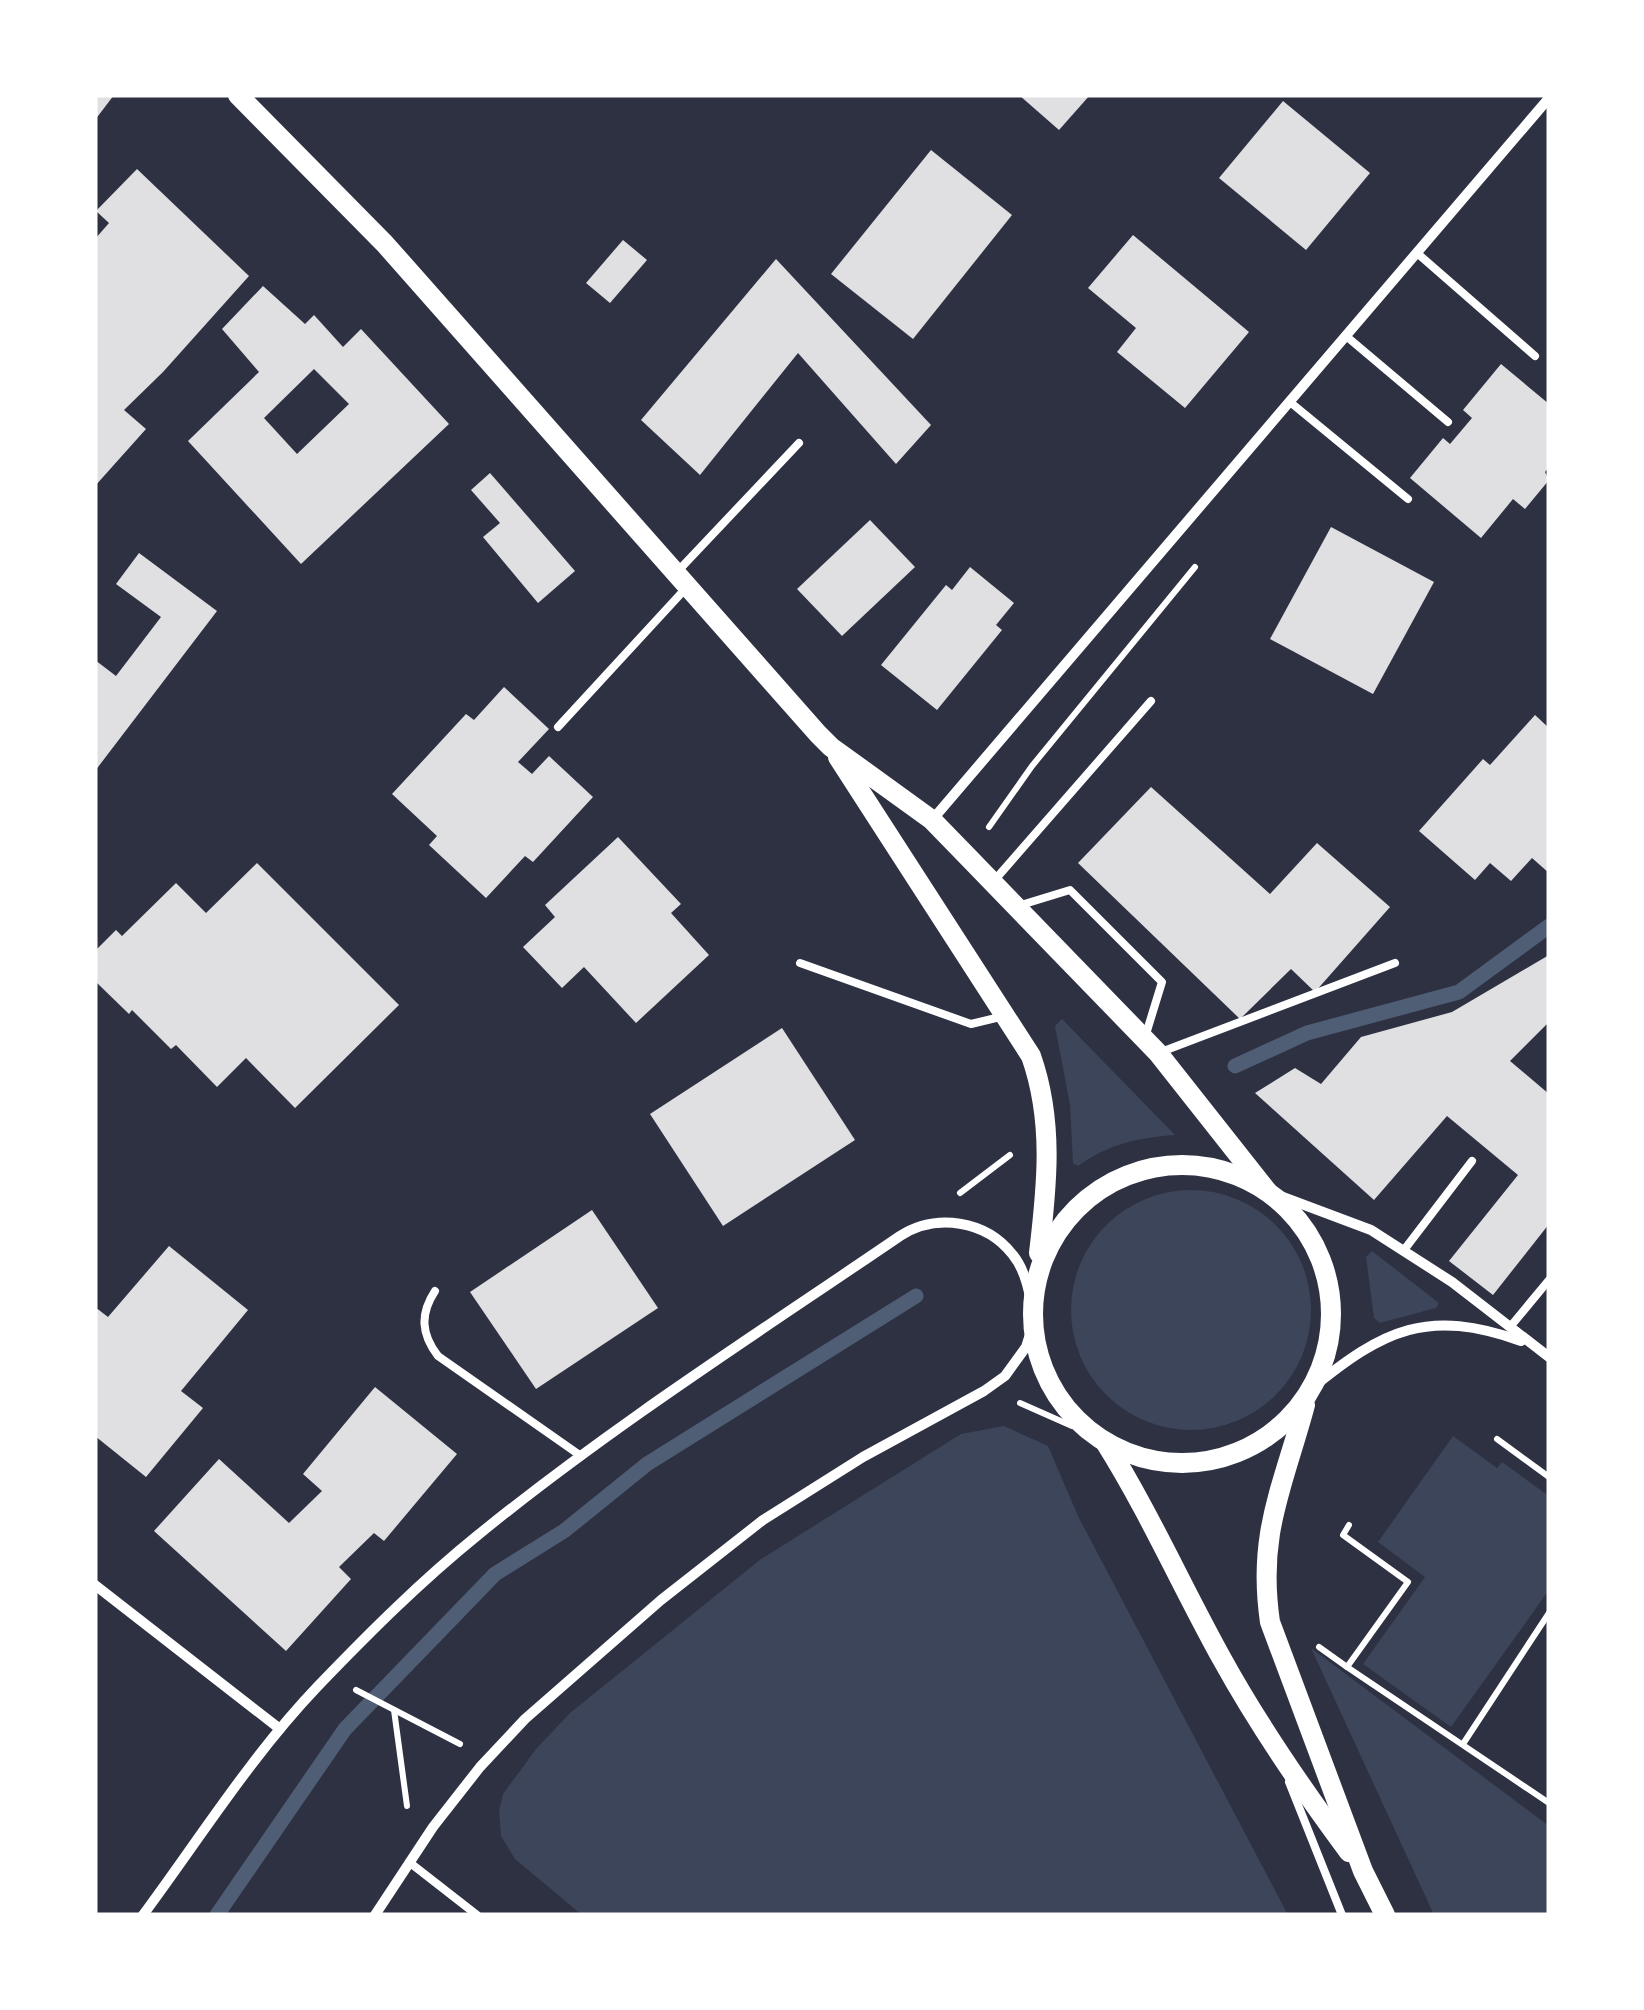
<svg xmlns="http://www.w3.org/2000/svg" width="1644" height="2010" font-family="Quicksand,sans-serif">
	<rect width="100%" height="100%" fill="#2d3142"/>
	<!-- green -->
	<g fill="#3c4559">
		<path d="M 1062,1019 L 1175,1135 C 1137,1138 1109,1144 1078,1166 L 1073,1163 L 1070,1105 L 1055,1026 Z"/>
		<circle cx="1191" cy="1310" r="120"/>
		<path d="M 1372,1251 L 1439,1303 L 1436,1308 L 1380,1323 L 1374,1318 L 1366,1257 Z"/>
		<path d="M 1004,1426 L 1048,1446 L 1078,1516 L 1288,1915 L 582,1915 L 515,1859 L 501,1836 L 499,1811 L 503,1794 L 536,1749 L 570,1713 L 761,1559 L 961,1434 Z"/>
		<path d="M 1453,1436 L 1497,1468 L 1502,1462 L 1549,1496 L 1549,1590 L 1451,1727 L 1363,1664 L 1425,1577 L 1378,1542 Z"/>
		<path d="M 1311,1648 L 1549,1826 L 1549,1915 L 1434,1915 Z"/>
	</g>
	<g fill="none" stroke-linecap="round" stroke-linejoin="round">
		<!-- stream -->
		<g stroke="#4f5d75" stroke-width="15">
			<path d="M 1235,1066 L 1307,1033 L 1459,992 L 1549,926"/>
			<path d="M 217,1915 L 345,1729 L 495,1574 L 564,1531 L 647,1464 L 916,1296"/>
		</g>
	</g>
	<!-- building -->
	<g fill="#e0e0e3" fill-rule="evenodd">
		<path d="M 95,95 L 114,95 L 95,120 Z"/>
		<path d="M 1019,95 L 1090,95 L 1059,130 Z"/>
		<path d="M 1283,101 L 1370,173 L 1306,250 L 1219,178 Z"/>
		<path d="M 931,150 L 1012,215 L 913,339 L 831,274 Z"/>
		<path d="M 137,169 L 249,276 L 163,372 L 124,410 L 146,429 L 95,486 L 95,239 L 109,223 L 96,211 Z"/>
		<path d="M 1133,235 L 1249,332 L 1185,408 L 1117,352 L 1136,328 L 1088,288 Z"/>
		<path d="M 623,240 L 647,260 L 610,303 L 586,283 Z"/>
		<path d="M 776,259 L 931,425 L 896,464 L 798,353 L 700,475 L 641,420 Z"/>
		<path d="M 263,286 L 305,324 L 314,315 L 343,347 L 361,329 L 449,424 L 301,564 L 188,441 L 259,372 L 222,329 ZM 314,369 L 349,404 L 297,454 L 264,418 Z"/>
		<path d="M 1501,364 L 1549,404 L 1549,467 L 1545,472 L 1549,480 L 1525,509 L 1513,499 L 1481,538 L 1410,478 L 1443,438 L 1450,444 L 1472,418 L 1463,410 Z"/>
		<path d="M 490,473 L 575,571 L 538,603 L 483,537 L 500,523 L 471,490 Z"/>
		<path d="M 870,520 L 915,567 L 842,636 L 797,589 Z"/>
		<path d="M 1331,527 L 1434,582 L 1373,694 L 1270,639 Z"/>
		<path d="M 139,553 L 217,611 L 95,771 L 95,660 L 116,676 L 161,617 L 116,584 Z"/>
		<path d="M 970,567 L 1014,603 L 996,625 L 1002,630 L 937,710 L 881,665 L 946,585 L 952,590 Z"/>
		<path d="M 504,687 L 549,729 L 518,762 L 532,774 L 549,756 L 593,797 L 533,862 L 525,856 L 486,898 L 429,845 L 437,836 L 392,794 L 466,714 L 474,720 Z"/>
		<path d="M 1535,715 L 1549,728 L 1549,873 L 1532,858 L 1511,881 L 1490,863 L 1475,880 L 1419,831 L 1483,759 L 1490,765 Z"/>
		<path d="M 1151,787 L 1270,894 L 1317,843 L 1390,907 L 1315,992 L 1291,969 L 1240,1019 L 1078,863 Z"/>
		<path d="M 618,837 L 681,904 L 671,913 L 709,955 L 636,1023 L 584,967 L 562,988 L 523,947 L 555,917 L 545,905 Z"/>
		<path d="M 257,863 L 399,1005 L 295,1108 L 246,1058 L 217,1087 L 176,1045 L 171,1049 L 132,1010 L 129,1014 L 95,981 L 95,951 L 116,930 L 122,936 L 176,883 L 206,913 Z"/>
		<path d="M 1549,955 L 1549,1022 L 1510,1061 L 1549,1094 L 1549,1224 L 1493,1295 L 1449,1261 L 1518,1175 L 1447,1116 L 1374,1200 L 1255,1093 L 1295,1068 L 1321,1084 L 1361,1037 L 1452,1012 Z"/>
		<path d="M 782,1028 L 855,1140 L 723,1226 L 650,1114 Z"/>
		<path d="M 592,1210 L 658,1308 L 536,1389 L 470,1292 Z"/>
		<path d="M 169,1246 L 248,1310 L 181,1391 L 203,1408 L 146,1477 L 95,1436 L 95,1307 L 108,1317 Z"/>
		<path d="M 375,1387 L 457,1454 L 384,1541 L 374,1533 L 339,1567 L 351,1579 L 286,1651 L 154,1531 L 219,1459 L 289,1523 L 322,1491 L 303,1474 Z"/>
	</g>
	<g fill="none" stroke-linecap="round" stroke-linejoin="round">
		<!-- path -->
		<g stroke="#fff" stroke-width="6">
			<path d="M 989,827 L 1032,766 L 1195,567"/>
			<path d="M 960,1193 L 1010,1155"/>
			<path d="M 1020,1403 L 1072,1426"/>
			<path d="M 1497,1439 L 1549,1477"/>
			<path d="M 1349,1525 L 1343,1535 L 1408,1582 L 1347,1667 L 1549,1803"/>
			<path d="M 1319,1647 L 1347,1667"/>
			<path d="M 356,1690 L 460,1744"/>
			<path d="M 394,1710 L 407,1806"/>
			<path d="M 1463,1744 L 1549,1613"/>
		</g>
		<!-- service -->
		<g stroke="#fff" stroke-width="8">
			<path d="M 1417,253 L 1535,356"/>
			<path d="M 1346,336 L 1448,422"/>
			<path d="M 1290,402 L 1408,499"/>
			<path d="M 678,571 L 799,443"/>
			<path d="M 558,727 L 687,587"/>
			<path d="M 993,882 L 1151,701"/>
			<path d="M 1021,905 L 1070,890 L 1162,982 L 1146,1034"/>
			<path d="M 800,963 L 971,1024 L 1004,1016"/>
			<path d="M 1161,1052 L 1395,963"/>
			<path d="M 1404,1250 L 1472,1161"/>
			<path d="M 435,1291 C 420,1314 421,1334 438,1356 L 581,1456"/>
			<path d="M 1510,1327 L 1549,1280"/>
			<path d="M 1289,1782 L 1342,1915"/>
			<path d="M 409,1862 L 477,1915"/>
		</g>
		<!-- minor -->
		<g stroke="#fff" stroke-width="10">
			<path d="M 933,819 L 1549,98"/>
			<path d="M 1267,1191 L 1371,1230 L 1452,1282 L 1549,1357"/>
			<path d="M 1311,1389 C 1384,1329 1428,1308 1521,1341"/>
			<path d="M 95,1585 L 280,1729"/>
			<path d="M 143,1915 C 200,1838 252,1755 318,1686 C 369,1633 421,1581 478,1535 C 612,1426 758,1333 900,1236 C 936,1213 986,1220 1013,1255 C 1026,1271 1030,1295 1033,1314"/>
			<path d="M 375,1915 L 433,1827 L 480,1767 L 525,1719 L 661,1600 L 763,1520 L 863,1457 L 984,1391 L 1005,1376 L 1026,1347 L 1033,1325"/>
		</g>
		<!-- secondary -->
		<g stroke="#fff" stroke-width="20">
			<path d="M 238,95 L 385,244 L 818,734 L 831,747 L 932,820 L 968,857 L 1158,1053 L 1267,1191"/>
			<path d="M 838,757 L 1031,1056 C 1054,1121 1047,1186 1039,1253"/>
			<circle cx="1182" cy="1314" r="149"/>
			<path d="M 1305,1405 C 1283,1487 1257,1534 1270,1622 L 1363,1871 L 1385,1915"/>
			<path d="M 1105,1442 C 1149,1512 1182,1587 1222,1659 C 1260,1728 1303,1790 1349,1852"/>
		</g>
	</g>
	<!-- border -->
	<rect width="1644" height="2010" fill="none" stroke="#ffffff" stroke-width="195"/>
</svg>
